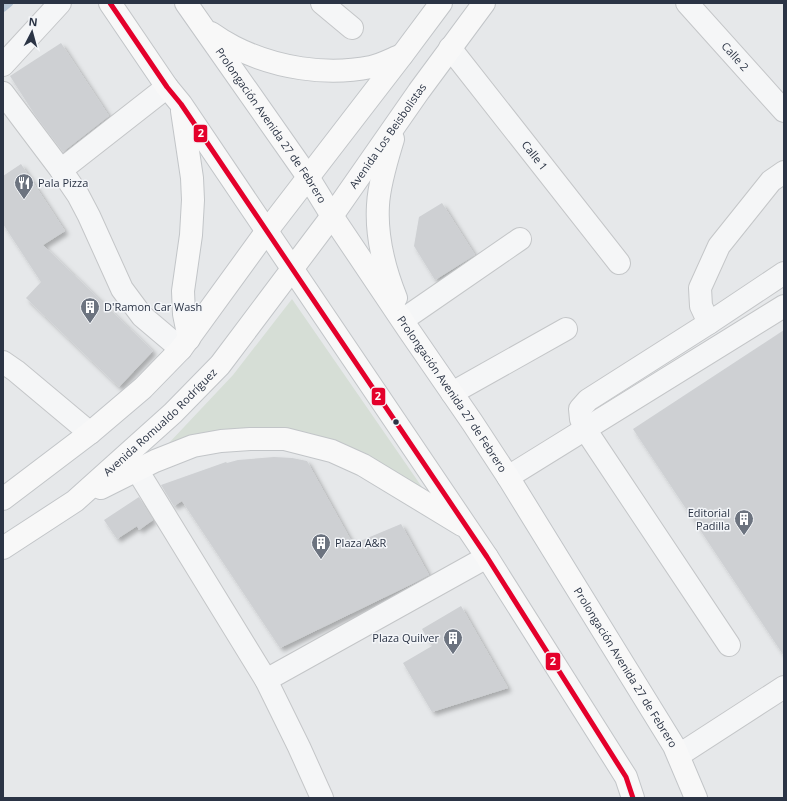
<svg xmlns="http://www.w3.org/2000/svg" width="787" height="801" font-family="'Open Sans',sans-serif">
	<defs>
		<filter id="shadow"><feDropShadow dx="3.5" dy="3.5" stdDeviation="2" flood-color="#0004"/></filter>
	</defs>
	<rect width="100%" height="100%" fill="#e6e8ea"/>
	<!-- green -->
	<path fill="#d6ded6" d="M 292,299 L 424,490 L 334,442 L 168,444 L 233,375 Z"/>
	<g fill="none" stroke-linecap="round" stroke-linejoin="round">
		<!-- stream -->
		<path stroke="#b4c4d5" stroke-width="8" d="M 3,8 L 9,3"/>
	</g>
	<!-- building -->
	<g fill="#ced0d3" filter="url(#shadow)">
		<path d="M 61,43 L 109,116 L 63,152 L 35,115 L 10,76 Z"/>
		<path d="M 21,164 L 65,231 L 43,245 L 153,351 L 119,387 L 26,298 L 41,282 L 3,224 L 3,176 Z"/>
		<path d="M 442,203 L 475,255 L 435,280 L 414,246 L 419,217 Z"/>
		<path d="M 784,330 L 784,656 L 633,429 Z"/>
		<path d="M 274,457 L 292,458 L 307,461 L 353,544 L 401,524 L 429,575 L 412,584 L 280,648 L 182,501 L 174,506 L 161,485 L 226,462 L 227,463 L 238,460 Z"/>
		<path d="M 139,497 L 153,520 L 139,530 L 137,526 L 117,539 L 104,520 Z"/>
		<path d="M 461,606 L 508,688 L 432,712 L 403,663 L 432,646 L 422,629 Z"/>
	</g>
	<g fill="none" stroke-linecap="round" stroke-linejoin="round">
		<defs>
			<g id="minor">
				<path d="M 322,3 L 352,28"/>
				<path id="s1" d="M 687,3 L 784,111"/>
				<path id="s2" d="M 450,48 L 619,263"/>
				<path d="M 3,65 L 60,3"/>
				<path d="M 3,93 L 61,170 L 78,195 L 89,216 L 122,289 L 142,316 L 181,349"/>
				<path d="M 61,170 L 167,87"/>
				<path d="M 404,319 L 520,239"/>
				<path d="M 709,323 L 701,306 L 700,288 L 719,246 L 771,181 L 784,172"/>
				<path d="M 3,362 L 16,371 L 90,433"/>
				<path d="M 452,393 L 566,329"/>
				<path d="M 137,470 L 266,680 L 299,747 L 322,798"/>
				<path d="M 508,477 L 784,306"/>
				<path d="M 729,645 L 585,429 L 581,419 L 580,409 L 588,400 L 709,323 L 784,273"/>
				<path d="M 266,680 L 487,557"/>
				<path d="M 679,755 L 784,687"/>
			</g>
			<g id="major">
				<path d="M 110,3 L 167,87 L 181,104 L 487,557 L 626,777 L 633,798"/>
				<path id="s3" d="M 186,3 L 308,177 L 332,216 L 408,329 L 472,422 L 508,477 L 674,746 L 696,798"/>
				<path d="M 211,33 C 218,38 226,43 234,47 C 275,68 326,76 371,67 C 381,65 392,59 402,55"/>
				<path d="M 182,111 L 192,178 L 193,200 L 191,235 L 183,291 L 184,314 L 189,339"/>
				<path d="M 393,139 C 387,159 379,184 378,205 C 376,237 384,268 396,298"/>
				<path d="M 101,488 L 155,461 L 193,446 L 221,441 L 250,439 L 285,439 L 332,451 L 363,465 L 462,525"/>
				<path d="M 3,499 L 90,433 L 143,388 L 181,349 L 266,232 L 403,54 L 441,3"/>
				<path id="s4" d="M 3,548 L 75,501 L 173,413 L 220,365 L 332,216 L 419,91 L 484,3"/>
			</g>
		</defs>
		<!-- minor casing -->
		<use href="#minor" stroke="#c4c6c8" stroke-width="24"/>
		<!-- major casing -->
		<use href="#major" stroke="#c2c5c8" stroke-width="24"/>
		<!-- minor -->
		<use href="#minor" stroke="#f5f6f7" stroke-width="22"/>
		<!-- major -->
		<use href="#major" stroke="#f8f8f8" stroke-width="22"/>
		<defs>
			<path id="bus-1" d="M 110,3 L 167,87 L 181,104 L 487,557 L 626,777 L 633,798"/>
		</defs>
		<!-- bus-1 casing -->
		<use href="#bus-1" stroke="#f4f6f9" stroke-width="8"/>
		<!-- bus-1 -->
		<use href="#bus-1" stroke="#e4002b" stroke-width="5"/>
	</g>
	<!-- icons -->
	<defs>
		<symbol id="restaurant-pin" viewBox="-11 -11 22 30"><path d="M0 17L-7.5 6A9.5 9.5 0 1 1 7.5 6Z" fill="#6c737f" stroke="#f4f6f9"/><path d="M-5-6h1v4h1v-4h1v4h1v-4h1v5L-1.5 .5V6h-2V.5L-5-1ZM5-6V6H3V1.5H1.5Q1.5-4 5-6Z" fill="#fff"/></symbol>
		<symbol id="building-pin" viewBox="-11 -11 22 30"><path d="M0 17L-7.5 6A9.5 9.5 0 1 1 7.5 6Z" fill="#6c737f" stroke="#f4f6f9"/><path d="M-4-6H4V6H1V3H-1V6H-4ZM-2.5-4.3h1.7v1.8h-1.7ZM.8-4.3h1.7v1.8H.8ZM-2.5-1h1.7V.8h-1.7ZM.8-1h1.7V.8H.8Z" fill="#fff"/></symbol>
	</defs>
	<g fill-rule="evenodd">
		<use href="#restaurant-pin" x="13" y="172" width="22" height="30"/>
		<use href="#building-pin" x="79" y="296" width="22" height="30"/>
		<use href="#building-pin" x="733" y="508" width="22" height="30"/>
		<use href="#building-pin" x="310" y="532" width="22" height="30"/>
		<use href="#building-pin" x="442" y="627" width="22" height="30"/>
	</g>
	<!-- markers -->
	<circle fill="#2b3445" stroke="#f4f6f9" stroke-width="1.5" cx="396" cy="422" r="3.5"/>
	<g text-anchor="middle" stroke-width="3" stroke-linejoin="round" paint-order="stroke">
		<!-- street labels -->
		<g font-size="11" fill="#2b3445" stroke="#f4f6f9">
			<text dy="4" stroke="none"><textPath href="#s1" startOffset="72">Calle 2</textPath></text>
			<text dy="4" stroke="none"><textPath href="#s3" startOffset="149">Prolongación Avenida 27 de Febrero</textPath></text>
			<text dy="4" stroke="none"><textPath href="#s4" startOffset="569">Avenida Los Beisbolistas</textPath></text>
			<text dy="4" stroke="none"><textPath href="#s2" startOffset="137">Calle 1</textPath></text>
			<text dy="4" stroke="none"><textPath href="#s3" startOffset="473">Prolongación Avenida 27 de Febrero</textPath></text>
			<text dy="4" stroke="none"><textPath href="#s4" startOffset="202">Avenida Romualdo Rodríguez</textPath></text>
			<text dy="4" stroke="none"><textPath href="#s3" startOffset="797">Prolongación Avenida 27 de Febrero</textPath></text>
		</g>
		<!-- poi labels -->
		<g font-size="11" fill="#2b3445" stroke="#f4f6f9" text-anchor="start">
			<text x="38" y="187">Pala Pizza</text>
			<text x="104" y="311">D'Ramon Car Wash</text>
			<text x="730" y="517" text-anchor="end">Editorial<tspan x="730" dy="13">Padilla</tspan></text>
			<text x="335" y="547">Plaza A&amp;R</text>
			<text x="439" y="642" text-anchor="end">Plaza Quilver</text>
		</g>
	</g>
	<g stroke="#f4f6f9" stroke-width="1.5">
		<rect x="193" y="124" width="15" height="19" rx="4" fill="#e4002b"/>
		<rect x="371" y="387" width="15" height="19" rx="4" fill="#e4002b"/>
		<rect x="545" y="652" width="16" height="19" rx="4" fill="#e4002b"/>
	</g>
	<g font-size="11" text-anchor="middle" font-weight="bold" fill="#fff">
		<text x="201" y="137">2</text>
		<text x="378" y="400">2</text>
		<text x="553" y="665">2</text>
	</g>
	<!-- border -->
	<rect width="787" height="801" fill="none" stroke="#2b3445" stroke-width="8"/>
	<!-- north arrow -->
	<g transform="translate(32 32) rotate(6)" stroke="#f4f6f9" stroke-width="3" paint-order="stroke">
	<path d="M0-3L7 15L0 10L-7 15Z" fill="#2b3445"/>
	<text y="-6" font-size="11" font-weight="bold" text-anchor="middle" fill="#2b3445">N</text>
	</g>
</svg>
